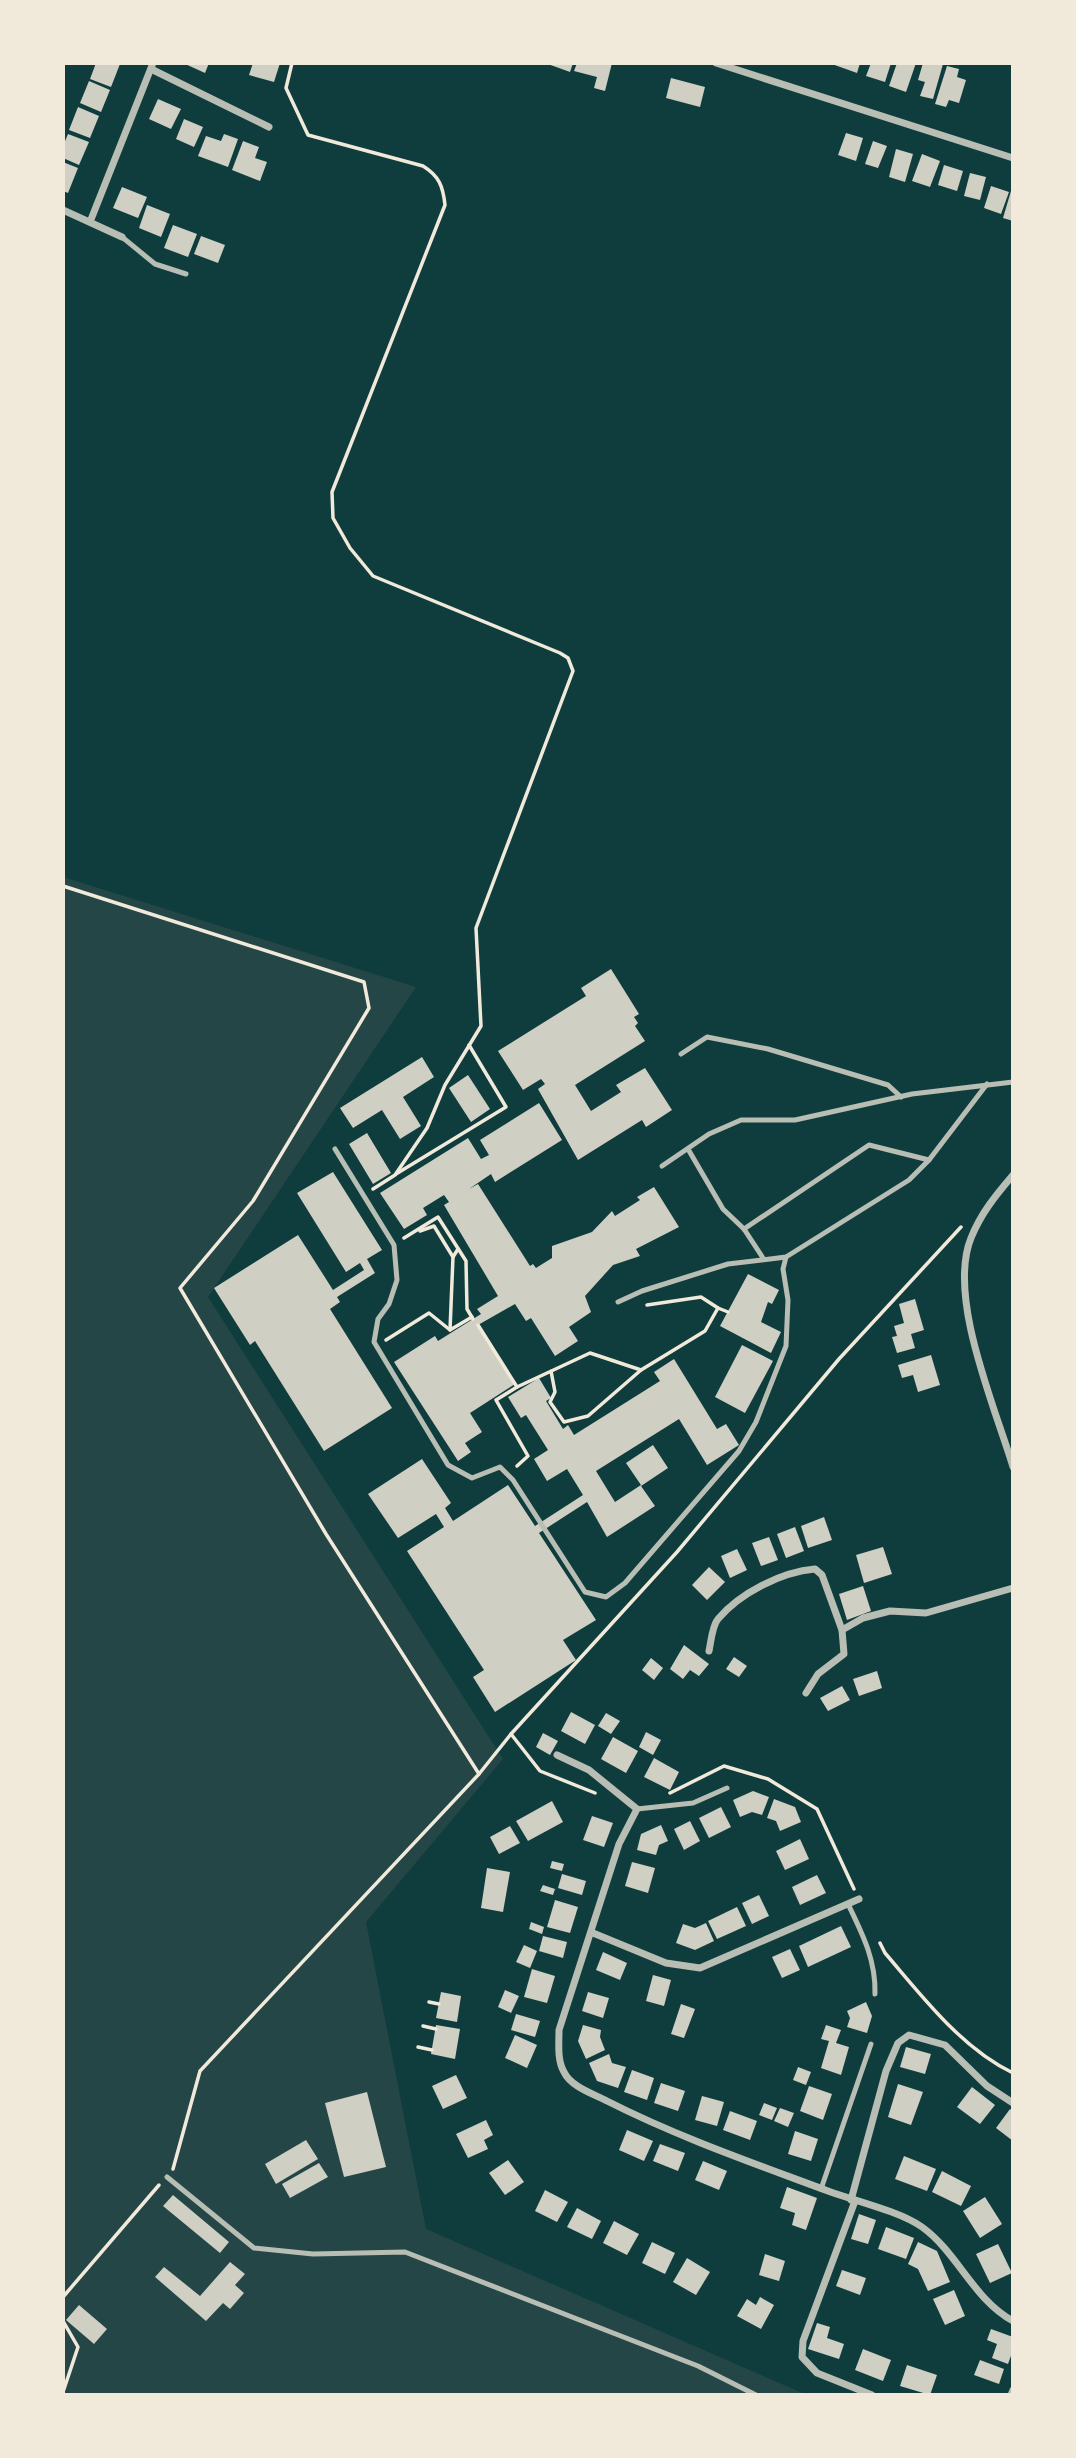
<svg xmlns="http://www.w3.org/2000/svg" width="1076" height="2458" font-family="Ubuntu,sans-serif">
	<rect width="100%" height="100%" fill="#0f3d3e"/>
	<!-- green -->
	<path fill="#244646" d="M 63,877 L 416,987 L 208,1297 L 503,1759 L 366,1922 L 426,2229 L 807,2395 L 63,2395 Z"/>
	<!-- building -->
	<g fill="#cfcfc3">
		<path d="M 96,63 L 120,64 L 111,87 L 90,79 Z"/>
		<path d="M 183,63 L 209,63 L 205,73 Z"/>
		<path d="M 253,63 L 280,63 L 274,82 L 249,75 Z"/>
		<path d="M 545,63 L 573,63 L 570,72 Z"/>
		<path d="M 577,63 L 612,63 L 605,91 L 594,88 L 597,77 L 574,71 Z"/>
		<path d="M 829,63 L 860,63 L 857,73 Z"/>
		<path d="M 871,63 L 891,63 L 885,82 L 866,76 Z"/>
		<path d="M 897,63 L 916,63 L 906,92 L 889,86 Z"/>
		<path d="M 923,63 L 943,64 L 933,99 L 920,96 L 925,82 L 918,80 Z"/>
		<path d="M 947,66 L 959,69 L 957,77 L 966,80 L 959,103 L 949,100 L 946,107 L 935,104 Z"/>
		<path d="M 671,78 L 705,87 L 700,107 L 666,98 Z"/>
		<path d="M 89,81 L 110,90 L 101,112 L 80,103 Z"/>
		<path d="M 158,99 L 181,109 L 171,129 L 149,119 Z"/>
		<path d="M 78,107 L 99,116 L 90,138 L 69,130 Z"/>
		<path d="M 184,119 L 203,127 L 194,147 L 176,139 Z"/>
		<path d="M 846,133 L 863,138 L 856,161 L 838,155 Z"/>
		<path d="M 68,134 L 89,142 L 79,165 L 63,158 L 63,146 Z"/>
		<path d="M 224,134 L 238,139 L 228,167 L 198,156 L 206,136 L 221,141 Z"/>
		<path d="M 243,141 L 259,147 L 255,158 L 267,162 L 260,181 L 232,170 Z"/>
		<path d="M 873,141 L 887,146 L 878,168 L 865,164 Z"/>
		<path d="M 896,149 L 913,154 L 905,182 L 889,177 Z"/>
		<path d="M 922,154 L 940,161 L 930,187 L 912,181 Z"/>
		<path d="M 63,162 L 78,168 L 68,193 L 63,191 Z"/>
		<path d="M 944,165 L 963,171 L 957,191 L 938,185 Z"/>
		<path d="M 970,173 L 986,177 L 980,200 L 964,196 Z"/>
		<path d="M 991,186 L 1009,192 L 1001,214 L 984,208 Z"/>
		<path d="M 122,187 L 147,197 L 138,218 L 113,208 Z"/>
		<path d="M 1011,191 L 1013,191 L 1013,221 L 1003,218 Z"/>
		<path d="M 147,205 L 170,214 L 161,237 L 139,228 Z"/>
		<path d="M 173,225 L 197,234 L 188,257 L 164,248 Z"/>
		<path d="M 201,236 L 225,245 L 218,263 L 194,254 Z"/>
		<path d="M 611,969 L 639,1014 L 634,1017 L 638,1023 L 635,1026 L 645,1041 L 575,1085 L 591,1111 L 621,1092 L 616,1085 L 645,1068 L 672,1110 L 646,1127 L 642,1120 L 578,1160 L 538,1089 L 545,1084 L 541,1079 L 523,1090 L 498,1051 L 586,996 L 581,988 Z"/>
		<path d="M 422,1057 L 434,1077 L 403,1097 L 421,1126 L 400,1139 L 382,1110 L 353,1128 L 340,1108 Z"/>
		<path d="M 468,1075 L 490,1109 L 471,1122 L 449,1088 Z"/>
		<path d="M 539,1103 L 562,1140 L 495,1182 L 491,1174 L 469,1189 L 478,1184 L 530,1266 L 533,1264 L 536,1268 L 552,1258 L 552,1246 L 592,1232 L 612,1211 L 615,1216 L 640,1200 L 637,1197 L 654,1187 L 679,1227 L 636,1249 L 640,1256 L 613,1265 L 585,1296 L 591,1312 L 569,1327 L 578,1341 L 555,1356 L 531,1318 L 526,1321 L 515,1304 L 478,1325 L 515,1384 L 470,1413 L 482,1432 L 465,1443 L 471,1452 L 458,1461 L 394,1362 L 435,1336 L 438,1341 L 481,1314 L 477,1309 L 498,1296 L 444,1205 L 449,1202 L 444,1195 L 423,1208 L 427,1215 L 404,1229 L 380,1193 L 468,1138 L 481,1159 L 489,1155 L 480,1140 Z"/>
		<path d="M 367,1133 L 391,1173 L 373,1184 L 349,1144 Z"/>
		<path d="M 333,1172 L 382,1250 L 367,1259 L 375,1273 L 337,1297 L 340,1302 L 330,1309 L 392,1408 L 324,1451 L 255,1341 L 250,1345 L 214,1288 L 298,1235 L 333,1290 L 364,1270 L 360,1263 L 346,1272 L 297,1193 Z"/>
		<path d="M 748,1274 L 779,1290 L 772,1304 L 768,1302 L 761,1322 L 781,1332 L 771,1353 L 720,1326 Z"/>
		<path d="M 915,1299 L 924,1330 L 911,1334 L 915,1348 L 897,1353 L 892,1337 L 897,1336 L 894,1326 L 904,1323 L 899,1304 Z"/>
		<path d="M 742,1345 L 773,1361 L 745,1413 L 715,1397 Z"/>
		<path d="M 931,1355 L 940,1385 L 918,1392 L 913,1375 L 902,1378 L 898,1365 Z"/>
		<path d="M 674,1359 L 717,1429 L 726,1424 L 739,1445 L 707,1465 L 679,1419 L 596,1471 L 615,1502 L 641,1485 L 626,1463 L 653,1445 L 668,1468 L 641,1486 L 655,1506 L 607,1537 L 587,1502 L 539,1533 L 596,1620 L 563,1640 L 576,1660 L 495,1712 L 473,1677 L 484,1670 L 407,1551 L 444,1527 L 436,1514 L 398,1538 L 368,1494 L 422,1459 L 451,1503 L 445,1508 L 453,1521 L 508,1485 L 535,1526 L 583,1495 L 567,1469 L 547,1481 L 534,1459 L 548,1450 L 526,1415 L 521,1418 L 508,1397 L 539,1378 L 551,1398 L 546,1401 L 563,1429 L 568,1425 L 574,1435 L 660,1381 L 654,1372 Z"/>
		<path d="M 824,1517 L 832,1540 L 808,1548 L 801,1526 Z"/>
		<path d="M 795,1527 L 804,1551 L 786,1558 L 777,1534 Z"/>
		<path d="M 769,1537 L 778,1560 L 761,1566 L 752,1543 Z"/>
		<path d="M 883,1547 L 892,1574 L 864,1583 L 856,1555 Z"/>
		<path d="M 737,1549 L 747,1570 L 730,1578 L 721,1556 Z"/>
		<path d="M 709,1567 L 725,1582 L 707,1600 L 692,1585 Z"/>
		<path d="M 863,1586 L 871,1611 L 847,1620 L 839,1594 Z"/>
		<path d="M 684,1645 L 709,1664 L 699,1676 L 690,1670 L 683,1679 L 670,1669 Z"/>
		<path d="M 734,1657 L 747,1666 L 739,1677 L 726,1669 Z"/>
		<path d="M 651,1658 L 663,1668 L 654,1680 L 642,1670 Z"/>
		<path d="M 877,1671 L 882,1688 L 859,1696 L 853,1679 Z"/>
		<path d="M 842,1686 L 850,1700 L 828,1711 L 820,1698 Z"/>
		<path d="M 571,1712 L 595,1725 L 585,1744 L 561,1731 Z"/>
		<path d="M 606,1713 L 620,1721 L 611,1734 L 598,1726 Z"/>
		<path d="M 646,1732 L 661,1740 L 653,1755 L 639,1747 Z"/>
		<path d="M 543,1733 L 558,1741 L 550,1755 L 536,1747 Z"/>
		<path d="M 613,1737 L 638,1751 L 626,1773 L 601,1759 Z"/>
		<path d="M 654,1758 L 679,1772 L 670,1790 L 644,1777 Z"/>
		<path d="M 753,1791 L 769,1797 L 762,1815 L 752,1812 L 740,1817 L 733,1800 Z"/>
		<path d="M 774,1799 L 795,1807 L 801,1822 L 780,1831 L 776,1821 L 767,1818 Z"/>
		<path d="M 552,1801 L 563,1822 L 528,1841 L 516,1821 Z"/>
		<path d="M 721,1807 L 731,1827 L 709,1838 L 699,1818 Z"/>
		<path d="M 592,1816 L 613,1823 L 604,1847 L 583,1840 Z"/>
		<path d="M 690,1821 L 700,1841 L 684,1850 L 674,1829 Z"/>
		<path d="M 661,1825 L 668,1841 L 659,1845 L 656,1855 L 637,1850 L 641,1834 Z"/>
		<path d="M 510,1826 L 520,1843 L 499,1854 L 490,1837 Z"/>
		<path d="M 800,1839 L 809,1859 L 785,1870 L 776,1851 Z"/>
		<path d="M 552,1861 L 564,1864 L 562,1871 L 550,1868 Z"/>
		<path d="M 632,1862 L 655,1868 L 648,1893 L 625,1886 Z"/>
		<path d="M 487,1868 L 510,1872 L 503,1912 L 481,1908 Z"/>
		<path d="M 562,1874 L 586,1881 L 582,1895 L 558,1888 Z"/>
		<path d="M 817,1875 L 826,1893 L 800,1905 L 792,1887 Z"/>
		<path d="M 543,1885 L 555,1889 L 553,1895 L 540,1891 Z"/>
		<path d="M 759,1895 L 769,1916 L 752,1924 L 742,1903 Z"/>
		<path d="M 555,1900 L 578,1907 L 570,1933 L 547,1927 Z"/>
		<path d="M 737,1907 L 746,1926 L 717,1939 L 708,1921 Z"/>
		<path d="M 531,1922 L 544,1927 L 542,1934 L 529,1929 Z"/>
		<path d="M 706,1923 L 714,1941 L 695,1950 L 676,1943 L 683,1924 L 695,1928 Z"/>
		<path d="M 841,1926 L 851,1947 L 808,1967 L 799,1946 Z"/>
		<path d="M 543,1936 L 567,1942 L 563,1958 L 539,1951 Z"/>
		<path d="M 524,1945 L 537,1951 L 530,1968 L 516,1962 Z"/>
		<path d="M 790,1949 L 800,1970 L 782,1978 L 772,1957 Z"/>
		<path d="M 603,1952 L 627,1963 L 620,1980 L 596,1970 Z"/>
		<path d="M 532,1969 L 555,1976 L 547,2003 L 524,1997 Z"/>
		<path d="M 653,1975 L 671,1980 L 664,2006 L 646,2001 Z"/>
		<path d="M 505,1990 L 519,1996 L 511,2013 L 498,2007 Z"/>
		<path d="M 441,1992 L 461,1996 L 457,2022 L 436,2018 Z"/>
		<path d="M 588,1992 L 609,1998 L 603,2018 L 582,2011 Z"/>
		<path d="M 866,2002 L 872,2016 L 867,2033 L 847,2027 L 850,2018 L 847,2011 Z"/>
		<path d="M 681,2004 L 695,2009 L 684,2038 L 671,2034 Z"/>
		<path d="M 516,2014 L 540,2021 L 535,2037 L 511,2030 Z"/>
		<path d="M 436,2025 L 460,2029 L 455,2059 L 431,2054 Z"/>
		<path d="M 583,2025 L 601,2030 L 600,2037 L 605,2050 L 586,2059 L 578,2041 Z"/>
		<path d="M 826,2025 L 841,2030 L 836,2043 L 849,2047 L 841,2075 L 821,2068 L 829,2041 L 821,2039 Z"/>
		<path d="M 515,2035 L 537,2045 L 527,2068 L 505,2058 Z"/>
		<path d="M 906,2047 L 931,2054 L 925,2074 L 900,2067 Z"/>
		<path d="M 609,2054 L 612,2063 L 626,2067 L 618,2088 L 597,2081 L 589,2063 Z"/>
		<path d="M 798,2067 L 811,2072 L 806,2085 L 793,2080 Z"/>
		<path d="M 632,2070 L 654,2078 L 647,2100 L 624,2092 Z"/>
		<path d="M 456,2075 L 467,2098 L 443,2109 L 432,2086 Z"/>
		<path d="M 661,2083 L 685,2091 L 678,2111 L 654,2103 Z"/>
		<path d="M 898,2084 L 923,2092 L 911,2125 L 888,2117 Z"/>
		<path d="M 809,2086 L 832,2094 L 823,2120 L 800,2111 Z"/>
		<path d="M 972,2087 L 995,2105 L 980,2124 L 957,2107 Z"/>
		<path d="M 367,2092 L 386,2167 L 344,2177 L 325,2103 Z"/>
		<path d="M 702,2096 L 724,2102 L 717,2126 L 695,2120 Z"/>
		<path d="M 764,2103 L 777,2108 L 772,2120 L 759,2115 Z"/>
		<path d="M 780,2108 L 794,2113 L 788,2127 L 774,2121 Z"/>
		<path d="M 1010,2109 L 1013,2111 L 1013,2141 L 996,2128 Z"/>
		<path d="M 730,2111 L 757,2121 L 750,2140 L 723,2130 Z"/>
		<path d="M 486,2120 L 493,2135 L 484,2140 L 488,2149 L 468,2158 L 456,2134 Z"/>
		<path d="M 627,2130 L 653,2141 L 644,2161 L 619,2150 Z"/>
		<path d="M 795,2131 L 818,2139 L 811,2161 L 788,2154 Z"/>
		<path d="M 306,2140 L 318,2159 L 276,2184 L 265,2164 Z"/>
		<path d="M 660,2144 L 685,2153 L 678,2171 L 653,2161 Z"/>
		<path d="M 904,2156 L 936,2169 L 927,2191 L 895,2179 Z"/>
		<path d="M 508,2160 L 524,2182 L 505,2195 L 489,2173 Z"/>
		<path d="M 703,2161 L 727,2171 L 719,2190 L 695,2180 Z"/>
		<path d="M 319,2163 L 328,2177 L 290,2198 L 282,2184 Z"/>
		<path d="M 942,2171 L 971,2186 L 961,2206 L 932,2192 Z"/>
		<path d="M 787,2187 L 817,2198 L 806,2230 L 792,2225 L 795,2213 L 780,2208 Z"/>
		<path d="M 545,2190 L 568,2202 L 557,2222 L 535,2211 Z"/>
		<path d="M 173,2195 L 229,2242 L 220,2253 L 163,2206 Z"/>
		<path d="M 985,2197 L 1002,2224 L 980,2238 L 963,2211 Z"/>
		<path d="M 577,2208 L 601,2221 L 592,2239 L 567,2227 Z"/>
		<path d="M 859,2214 L 876,2220 L 868,2244 L 851,2239 Z"/>
		<path d="M 614,2221 L 639,2234 L 627,2255 L 603,2243 Z"/>
		<path d="M 886,2227 L 914,2238 L 906,2259 L 878,2249 Z"/>
		<path d="M 652,2242 L 675,2253 L 665,2274 L 642,2263 Z"/>
		<path d="M 918,2242 L 937,2251 L 950,2282 L 928,2291 L 918,2269 L 908,2264 Z"/>
		<path d="M 998,2244 L 1012,2273 L 990,2283 L 976,2254 Z"/>
		<path d="M 765,2254 L 785,2261 L 779,2281 L 759,2275 Z"/>
		<path d="M 687,2258 L 710,2272 L 696,2295 L 673,2282 Z"/>
		<path d="M 230,2262 L 245,2274 L 235,2285 L 244,2293 L 230,2309 L 223,2303 L 206,2321 L 155,2277 L 164,2267 L 200,2296 Z"/>
		<path d="M 842,2270 L 866,2278 L 860,2295 L 836,2286 Z"/>
		<path d="M 954,2290 L 965,2316 L 945,2325 L 933,2299 Z"/>
		<path d="M 760,2297 L 774,2305 L 761,2329 L 737,2316 L 747,2299 L 756,2305 Z"/>
		<path d="M 79,2305 L 107,2329 L 94,2344 L 66,2320 Z"/>
		<path d="M 817,2323 L 830,2327 L 827,2338 L 844,2344 L 839,2359 L 808,2349 Z"/>
		<path d="M 991,2329 L 1013,2337 L 1013,2350 L 1008,2364 L 992,2358 L 997,2344 L 987,2340 Z"/>
		<path d="M 863,2349 L 891,2360 L 883,2381 L 855,2370 Z"/>
		<path d="M 980,2360 L 1004,2369 L 999,2384 L 974,2375 Z"/>
		<path d="M 907,2365 L 937,2375 L 930,2395 L 900,2386 Z"/>
	</g>
	<g fill="none" stroke-linecap="round" stroke-linejoin="round">
		<!-- path -->
		<g stroke="#f1e9da" stroke-width="3.5">
			<path d="M 292,63 L 286,88 L 308,135 L 423,166 C 439,176 443,186 445,205 L 332,492 L 333,518 L 350,548 L 373,576 L 560,653 L 568,658 L 573,671 L 476,928 L 481,1026 L 445,1085 L 427,1128 L 395,1175 L 373,1189"/>
			<path d="M 63,886 L 364,982 L 369,1008 L 253,1201 L 180,1288 L 326,1534 L 479,1774 L 200,2071 L 173,2169"/>
			<path d="M 396,1174 L 506,1107 L 469,1045"/>
			<path d="M 420,1231 L 434,1226 L 453,1257 L 458,1249"/>
			<path d="M 404,1238 L 438,1217 L 466,1261 L 467,1309 L 473,1319"/>
			<path d="M 453,1257 L 450,1330 L 472,1317"/>
			<path d="M 647,1305 L 701,1297 L 718,1308"/>
			<path d="M 478,1325 L 517,1387 L 496,1400 L 528,1456 L 517,1466"/>
			<path d="M 386,1340 L 429,1313 L 450,1330"/>
			<path d="M 641,1370 L 705,1331 L 718,1308 L 728,1312"/>
			<path d="M 517,1387 L 590,1353 L 641,1370 L 588,1416 L 564,1422 L 550,1402 L 555,1392 L 551,1371"/>
			<path d="M 511,1734 L 540,1771 L 595,1793"/>
			<path d="M 479,1774 L 511,1734 L 677,1552 L 839,1359 L 961,1227"/>
			<path d="M 670,1793 L 724,1766 L 768,1779 L 817,1809 L 854,1889"/>
			<path d="M 880,1943 L 885,1953 C 922,1996 961,2048 1013,2073"/>
			<path d="M 429,2002 L 439,2004"/>
			<path d="M 423,2026 L 436,2029"/>
			<path d="M 418,2047 L 432,2050"/>
			<path d="M 63,2297 L 159,2185"/>
			<path d="M 63,2321 L 78,2347 L 63,2392"/>
		</g>
		<!-- service -->
		<g stroke="#b8beb3" stroke-width="5">
			<path d="M 122,237 L 155,264 L 186,274"/>
			<path d="M 681,1054 L 707,1037 L 768,1049 L 888,1085 L 901,1097"/>
			<path d="M 335,1149 L 394,1245 L 397,1280 L 389,1304 L 378,1319 L 374,1342 L 448,1465 L 472,1478 L 500,1467 L 513,1480 L 585,1592 L 606,1597 L 625,1583 L 739,1451 L 756,1422 L 786,1346 L 788,1300 L 783,1269 L 786,1257"/>
			<path d="M 688,1149 L 723,1209 L 744,1229 L 763,1258"/>
			<path d="M 662,1166 L 709,1134 L 741,1120 L 795,1120 L 912,1094 L 1013,1082"/>
			<path d="M 744,1229 L 869,1145 L 929,1160"/>
			<path d="M 618,1302 L 642,1291 L 728,1264 L 786,1257 L 909,1180 L 929,1160 L 987,1084"/>
			<path d="M 637,1809 L 693,1803 L 727,1788"/>
			<path d="M 848,1904 C 862,1933 876,1960 875,1994"/>
			<path d="M 167,2177 L 254,2248 L 313,2254 L 405,2252 L 698,2366 L 756,2395"/>
			<path d="M 821,2189 L 871,2044"/>
		</g>
		<!-- minor -->
		<g stroke="#b8beb3" stroke-width="7">
			<path d="M 716,63 L 1013,158"/>
			<path d="M 151,69 L 269,127"/>
			<path d="M 63,210 L 122,237"/>
			<path d="M 90,222 L 153,63"/>
			<path d="M 1013,1175 C 996,1195 981,1213 971,1238 C 947,1297 995,1407 1013,1467"/>
			<path d="M 709,1651 C 711,1642 712,1626 718,1619 C 740,1593 781,1572 815,1569 L 822,1575 L 842,1630"/>
			<path d="M 806,1693 L 818,1674 L 844,1654 L 842,1630 L 863,1618 L 890,1611 L 926,1613 L 1013,1588"/>
			<path d="M 557,1755 L 589,1770 L 637,1809 L 619,1844 L 559,2030 C 559,2044 557,2060 564,2072 C 571,2087 594,2094 607,2101 C 678,2137 753,2163 828,2191 C 855,2201 899,2211 922,2227 C 958,2253 973,2299 1013,2321"/>
			<path d="M 593,1933 L 666,1963 L 700,1968 L 859,1899"/>
			<path d="M 851,2200 L 886,2071 L 898,2043 L 909,2035 L 945,2045 L 987,2086 L 1013,2103"/>
			<path d="M 855,2201 L 803,2341 L 802,2357 L 817,2373 L 872,2395"/>
			<path d="M 1011,2395 L 1013,2390"/>
		</g>
	</g>
	<!-- border -->
	<rect width="1076" height="2458" fill="none" stroke="#f1e9da" stroke-width="130"/>
</svg>
